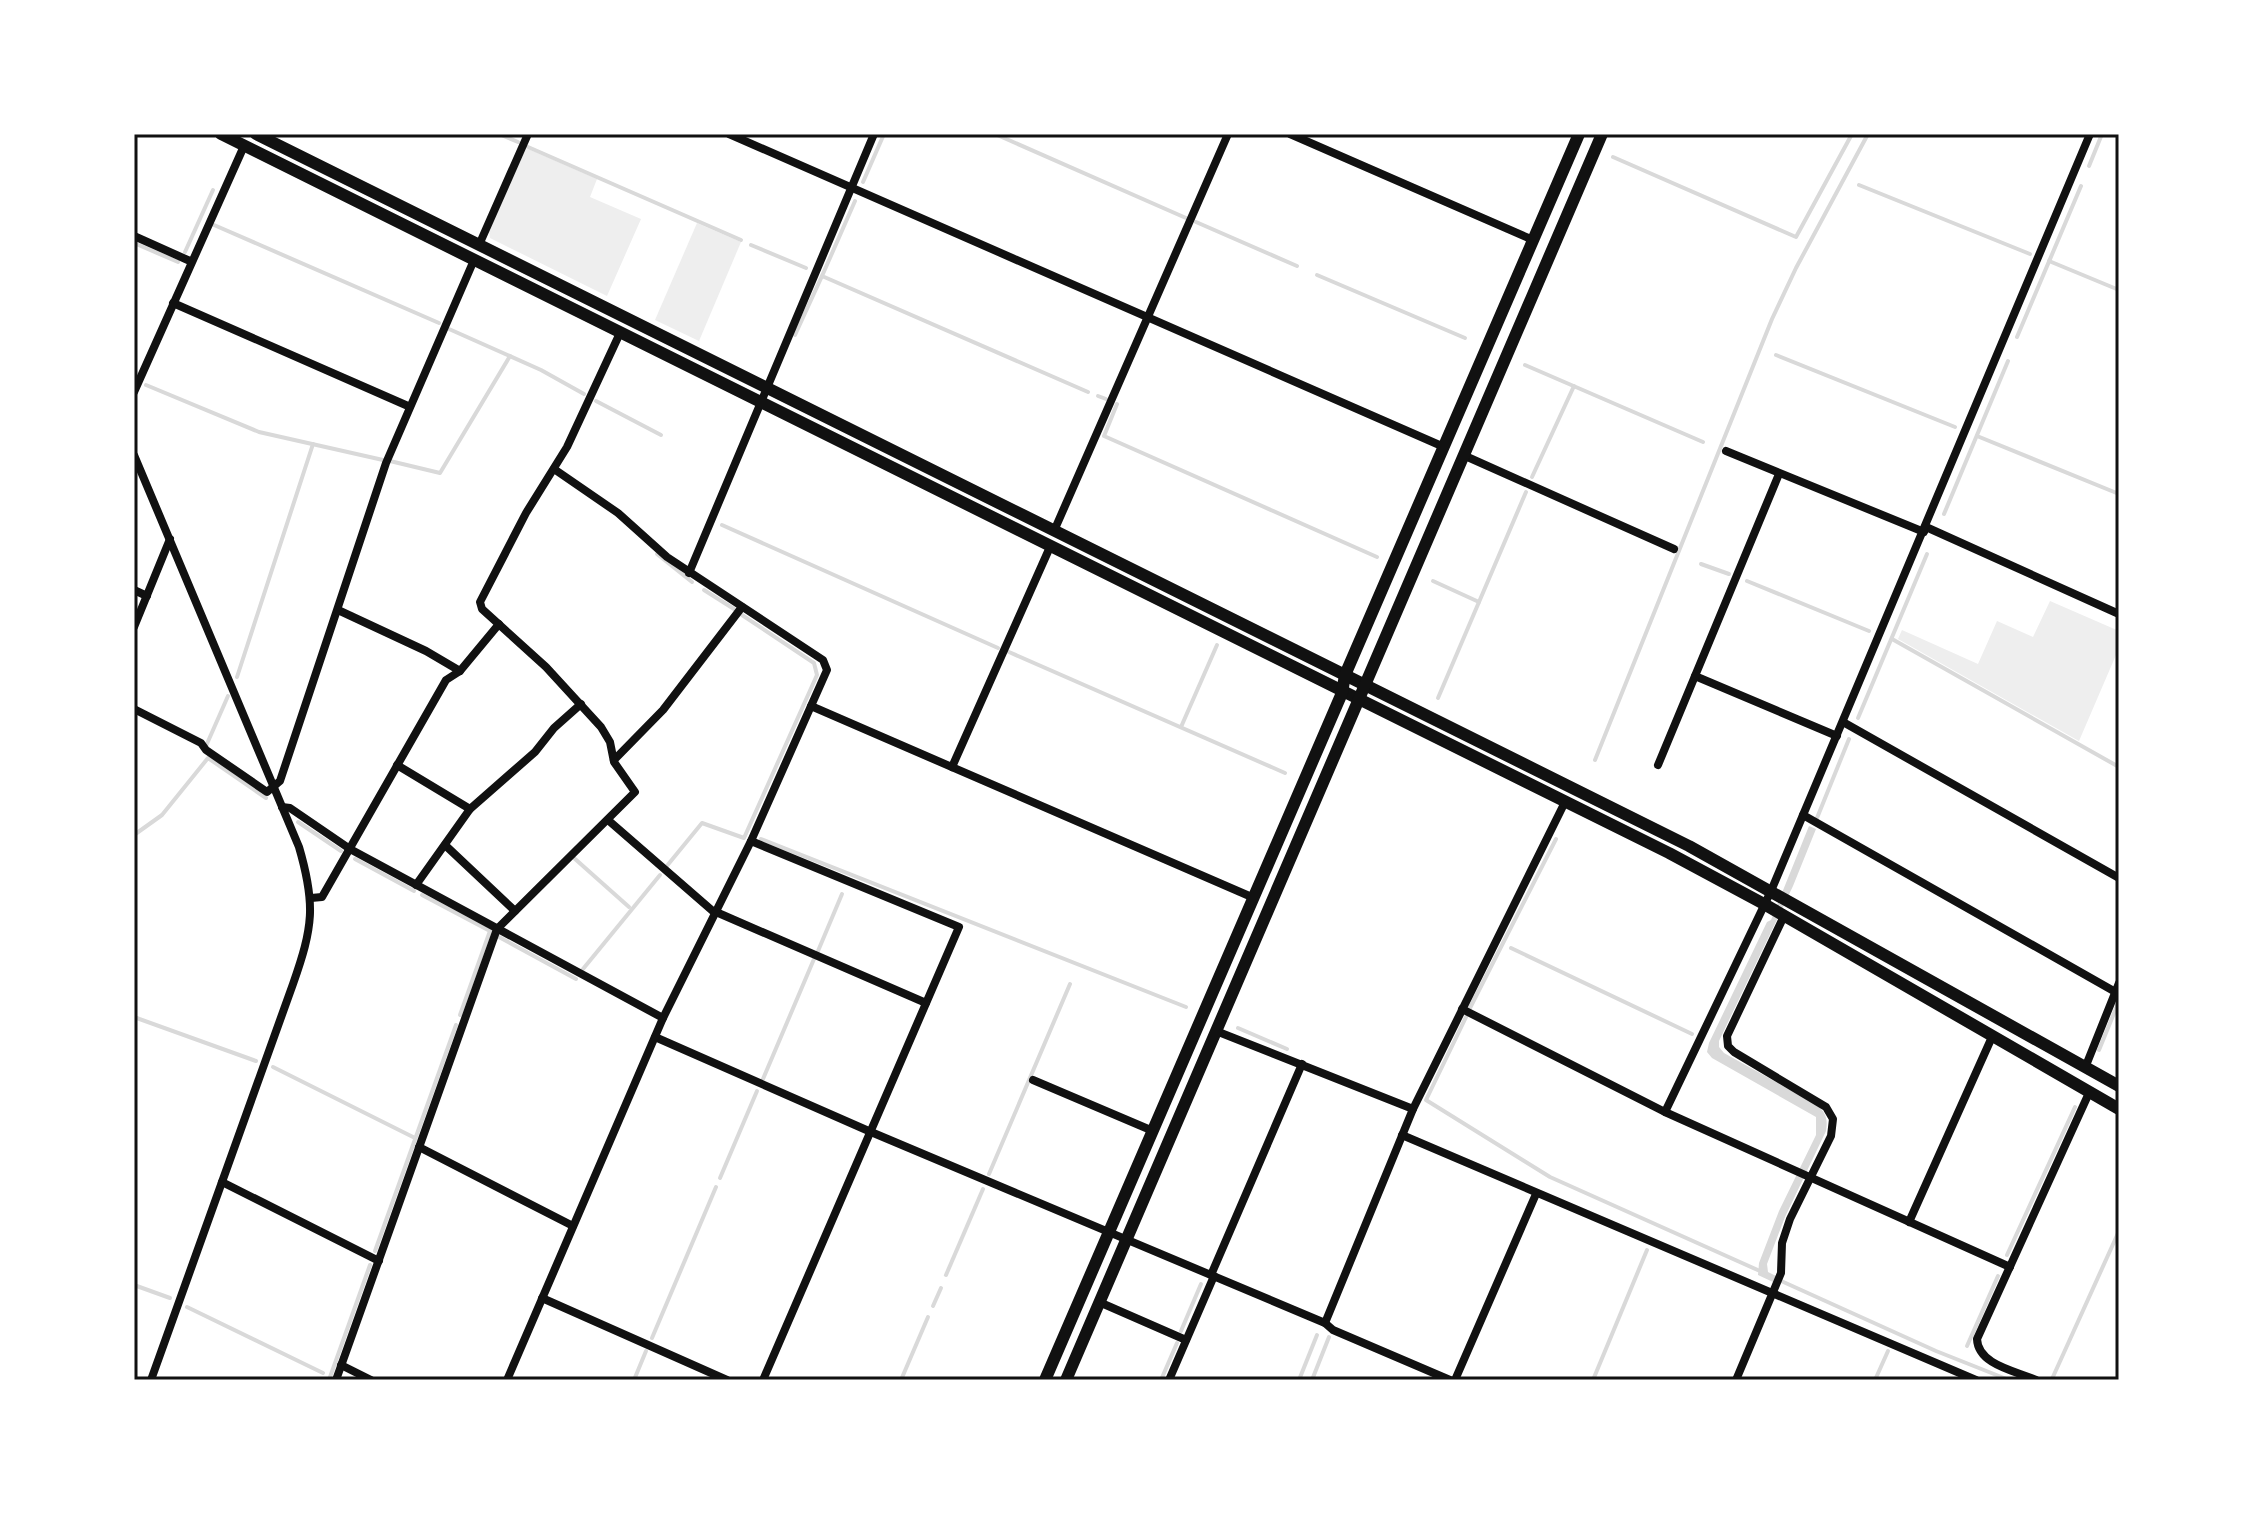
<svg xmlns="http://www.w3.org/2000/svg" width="2253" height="1514" font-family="'PT Sans',sans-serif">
	<rect width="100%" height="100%" fill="#fff"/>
	<!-- green -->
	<g fill="#eee">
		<path d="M 526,148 L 597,179 L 590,197 L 641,219 L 607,296 L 490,238 L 489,231 Z"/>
		<path d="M 697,223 L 741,242 L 699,341 L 655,320 Z"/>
		<path d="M 2050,601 L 2119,631 L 2119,648 L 2079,741 L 1898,639 L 1902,630 L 1978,664 L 1997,621 L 2033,637 Z"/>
	</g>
	<!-- water -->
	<path fill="#d9d9d9" d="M 1809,826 L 1816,829 L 1793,886 L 1719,1041 L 1719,1047 L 1724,1053 L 1817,1105 C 1826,1113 1828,1119 1826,1131 L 1785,1217 L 1767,1264 L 1768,1272 L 1776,1276 L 1773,1282 L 1758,1275 L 1759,1263 L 1779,1211 L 1816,1135 L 1816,1117 L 1712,1058 L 1707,1052 L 1709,1043 L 1767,922 L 1771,920 Z"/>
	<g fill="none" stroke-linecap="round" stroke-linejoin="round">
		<!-- stream -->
		<g stroke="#d9d9d9" stroke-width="4">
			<path d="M 499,134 L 518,142"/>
			<path d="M 995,134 L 1186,218"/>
			<path d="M 1559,134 L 1560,135"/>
			<path d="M 528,147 L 741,240"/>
			<path d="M 1613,157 L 1796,237 L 1852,134"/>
			<path d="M 2089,166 L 2102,134"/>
			<path d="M 863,182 L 884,134"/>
			<path d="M 1859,185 L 2030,254"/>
			<path d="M 855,201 L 822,276 L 1088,392"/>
			<path d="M 1196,222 L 1297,266"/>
			<path d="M 214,225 L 439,323"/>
			<path d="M 134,243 L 178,262"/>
			<path d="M 751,245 L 806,268"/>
			<path d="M 185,252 L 213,190"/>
			<path d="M 2049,261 L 2119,290"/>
			<path d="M 1317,275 L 1465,338"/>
			<path d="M 449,329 L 541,370 L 584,394"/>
			<path d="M 795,335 L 822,276"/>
			<path d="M 2017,337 L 2081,186"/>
			<path d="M 1776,355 L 1955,427"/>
			<path d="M 1525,365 L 1703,442"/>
			<path d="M 146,385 L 259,432 L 383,460"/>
			<path d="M 1098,396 L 1106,399"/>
			<path d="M 596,401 L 661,435"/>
			<path d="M 1117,404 L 1104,436 L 1377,557"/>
			<path d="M 1977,436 L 2119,494"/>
			<path d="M 390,461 L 440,473 L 510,356"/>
			<path d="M 1532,477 L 1574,386"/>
			<path d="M 1944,514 L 2008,361"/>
			<path d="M 722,525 L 998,648"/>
			<path d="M 657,554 L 692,582"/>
			<path d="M 1701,564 L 1729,574"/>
			<path d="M 1433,581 L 1479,602 L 1438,698"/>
			<path d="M 1747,581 L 1869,631"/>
			<path d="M 704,590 L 734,609"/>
			<path d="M 1479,602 L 1526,492"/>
			<path d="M 1892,639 L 2119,767"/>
			<path d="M 1009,652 L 1285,773"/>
			<path d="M 237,677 L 313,444"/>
			<path d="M 1858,718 L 1927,554"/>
			<path d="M 1181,727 L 1217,645"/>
			<path d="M 206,746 L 228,696"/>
			<path d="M 1595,760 L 1772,319 L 1796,268 L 1868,134"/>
			<path d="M 1817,818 L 1849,739"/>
			<path d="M 298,822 L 341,851"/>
			<path d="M 134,835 L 162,815 L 208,758 L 266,798"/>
			<path d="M 761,839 L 1186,1007"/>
			<path d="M 574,858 L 629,907"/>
			<path d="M 355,859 L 414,891"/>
			<path d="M 666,867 L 702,823 L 744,838 L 817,675 L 814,663 L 742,615"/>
			<path d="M 422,895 L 490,931 L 460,1015"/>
			<path d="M 499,937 L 576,979"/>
			<path d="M 1511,948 L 1692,1034"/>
			<path d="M 818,951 L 842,894"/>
			<path d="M 583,969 L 660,875"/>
			<path d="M 1470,1008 L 1556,839"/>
			<path d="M 1467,1015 L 1426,1100 L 1550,1177 L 1760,1271"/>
			<path d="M 134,1017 L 256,1061"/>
			<path d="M 1238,1028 L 1287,1049"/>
			<path d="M 2099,1050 L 2119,1001"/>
			<path d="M 273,1067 L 415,1138"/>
			<path d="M 763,1079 L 814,959"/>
			<path d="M 989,1174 L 1070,984"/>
			<path d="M 720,1178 L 757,1091"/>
			<path d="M 375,1251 L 456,1025"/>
			<path d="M 2007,1255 L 2075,1107"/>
			<path d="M 946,1275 L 983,1189"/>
			<path d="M 1779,1280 L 1936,1351 L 2009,1380"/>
			<path d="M 134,1285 L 170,1298"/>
			<path d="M 933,1306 L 941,1288"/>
			<path d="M 187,1307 L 323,1373"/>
			<path d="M 1181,1331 L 1201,1284"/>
			<path d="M 652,1338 L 716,1187"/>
			<path d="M 1967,1346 L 1998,1276"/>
			<path d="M 2052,1379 L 2119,1231"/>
			<path d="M 329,1380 L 370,1265"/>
			<path d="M 634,1380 L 646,1351"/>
			<path d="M 901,1380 L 928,1317"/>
			<path d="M 1161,1380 L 1177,1343"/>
			<path d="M 1299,1380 L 1317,1335"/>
			<path d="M 1312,1380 L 1329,1337"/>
			<path d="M 1593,1380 L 1647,1250"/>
			<path d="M 1875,1380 L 1888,1351"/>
		</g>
		<!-- minor -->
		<g stroke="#111" stroke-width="8">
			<path d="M 729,134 L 1444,447"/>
			<path d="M 1290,134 L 1533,240"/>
			<path d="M 134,236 L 190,261"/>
			<path d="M 479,245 L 528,134"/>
			<path d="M 173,303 L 408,406"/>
			<path d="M 134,392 L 244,146"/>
			<path d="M 1726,451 L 1924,532"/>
			<path d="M 134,455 L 299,847 C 316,905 313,927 293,984 L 151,1380"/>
			<path d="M 1463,455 L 1674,549"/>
			<path d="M 1779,474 L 1695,676 L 1837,736"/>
			<path d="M 1926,527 L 2119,614"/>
			<path d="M 1054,531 L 1228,134"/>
			<path d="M 689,573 L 874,134"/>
			<path d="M 134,590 L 147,596"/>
			<path d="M 338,610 L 426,651 L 460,671"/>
			<path d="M 134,627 L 170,539"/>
			<path d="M 811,706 L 1254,898"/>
			<path d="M 134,709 L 201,743 L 206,750 L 267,792 L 280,781 L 386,463 L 474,260"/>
			<path d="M 1843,722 L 2119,878"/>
			<path d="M 614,760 L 663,710 L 742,607"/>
			<path d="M 397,765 L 470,809"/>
			<path d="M 1658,765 L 1695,676"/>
			<path d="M 952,767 L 1050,547"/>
			<path d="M 282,807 L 290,808 L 350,849 L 663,1018"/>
			<path d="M 1803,815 L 2119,994"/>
			<path d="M 608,820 L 715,913"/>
			<path d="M 751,841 L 959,927 L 763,1380"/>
			<path d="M 445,845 L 515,911"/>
			<path d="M 416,885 L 470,809 L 535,752 L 554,728 L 581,704"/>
			<path d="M 311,898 L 322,897 L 446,680 L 460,671 L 499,624"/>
			<path d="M 716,912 L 926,1003"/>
			<path d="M 1462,1009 L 1665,1112"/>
			<path d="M 1216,1031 L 1413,1109"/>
			<path d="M 655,1037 L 871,1132 L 1325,1323 L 1333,1330 L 1450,1380"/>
			<path d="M 2085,1068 L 2119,983"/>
			<path d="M 1033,1080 L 1153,1131"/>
			<path d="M 1402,1135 L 1976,1380"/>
			<path d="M 419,1147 L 573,1226"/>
			<path d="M 222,1182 L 379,1261"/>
			<path d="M 1909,1222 L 1992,1037"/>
			<path d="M 2010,1267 L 1665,1112 L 1771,891 L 2090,134"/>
			<path d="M 1211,1275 L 1302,1064"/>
			<path d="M 542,1298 L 727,1380"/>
			<path d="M 1099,1302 L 1186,1340"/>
			<path d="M 1325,1323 L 1413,1109 L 1565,802"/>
			<path d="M 341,1365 L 371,1380"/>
			<path d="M 336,1380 L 497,929 L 635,792 L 614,762 L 610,742 L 601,727 L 546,667 L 482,609 L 480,602 L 526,513 L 567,447 L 620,333"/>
			<path d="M 507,1380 L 663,1018 L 751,841 L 827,670 L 823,660 L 667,557 L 618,513 L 554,469"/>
			<path d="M 1169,1380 L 1214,1276"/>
			<path d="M 1455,1380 L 1536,1194"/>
			<path d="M 1736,1380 L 1781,1273 L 1782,1243 L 1790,1219 L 1831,1136 L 1833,1119 L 1826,1107 L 1734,1052 L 1728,1046 L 1727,1036 L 1784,916"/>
			<path d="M 2036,1380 C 2016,1371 1978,1365 1977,1339 L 2089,1093"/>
		</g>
		<!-- primary -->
		<g stroke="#111" stroke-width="12">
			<path d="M 221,134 L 1669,853 L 1764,904 L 2119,1109"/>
			<path d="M 256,134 L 1689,846 L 2119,1086"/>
			<path d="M 1045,1380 L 1342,693 L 1345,675 L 1579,134"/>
			<path d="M 1066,1380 L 1602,134"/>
		</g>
	</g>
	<!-- border -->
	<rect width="2253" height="1514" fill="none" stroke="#ffffff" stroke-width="272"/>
	<rect x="136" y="136" width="1981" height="1242" fill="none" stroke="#111" stroke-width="3"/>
</svg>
